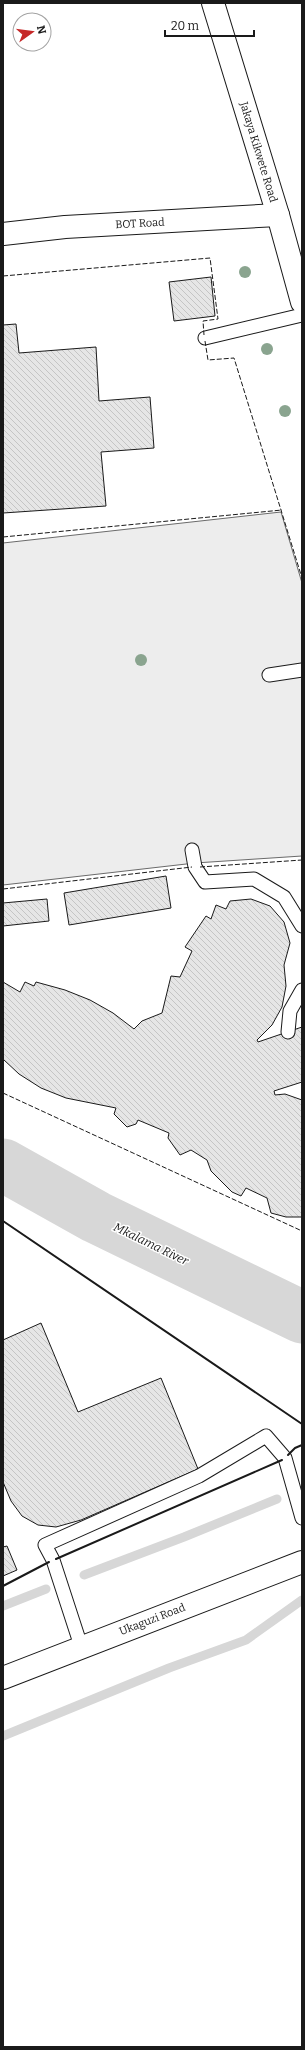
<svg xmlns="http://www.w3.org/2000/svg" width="305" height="2050" font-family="Bitter,serif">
	<defs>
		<pattern id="building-back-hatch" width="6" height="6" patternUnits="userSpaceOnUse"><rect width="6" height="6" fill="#e6e6e6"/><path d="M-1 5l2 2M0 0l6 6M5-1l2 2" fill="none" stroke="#c5c5c5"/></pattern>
	</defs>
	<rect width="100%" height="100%" fill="#fff"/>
	<!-- built -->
	<path fill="#ededed" stroke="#6a6a6a" d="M 281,512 L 302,583 L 302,856 L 195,863 L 3,885 L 3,543 Z"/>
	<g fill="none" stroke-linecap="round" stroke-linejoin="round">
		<!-- stream -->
		<g stroke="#d7d7d7" stroke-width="9">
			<path d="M 84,1575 L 184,1537 L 277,1499"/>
			<path d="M 3,1606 L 46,1589"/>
			<path d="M 3,1736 L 169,1668 L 246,1640 L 302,1600"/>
		</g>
		<!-- river -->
		<path stroke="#d7d7d7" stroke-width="53" d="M 3,1165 L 96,1217 L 302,1317"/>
	</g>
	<!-- building -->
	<g fill="url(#building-back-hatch)" stroke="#1a1a1a">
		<path d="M 211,277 L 215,316 L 174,321 L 169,282 Z"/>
		<path d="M 16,324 L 19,353 L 96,347 L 99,401 L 150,397 L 154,448 L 101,452 L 106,506 L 3,513 L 3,325 Z"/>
		<path d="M 166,876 L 171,908 L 69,925 L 64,893 Z"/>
		<path d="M 47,899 L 49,921 L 3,926 L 3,903 Z"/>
		<path d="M 251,899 L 270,906 L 284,922 L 290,943 L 284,965 L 286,986 L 282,1007 L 272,1025 L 257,1040 L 258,1042 L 302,1027 L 302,1082 L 274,1091 L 275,1095 L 285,1094 L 302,1100 L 302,1217 L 286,1217 L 271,1213 L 267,1198 L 246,1188 L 241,1196 L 232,1192 L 211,1171 L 207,1160 L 191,1150 L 180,1155 L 168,1138 L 169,1133 L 138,1120 L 136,1124 L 127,1127 L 114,1114 L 116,1108 L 66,1098 L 41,1088 L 19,1074 L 3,1059 L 3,982 L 20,992 L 25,982 L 34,986 L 36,982 L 65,990 L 90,1000 L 113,1013 L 134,1029 L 142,1021 L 162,1013 L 171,976 L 180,977 L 192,951 L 185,947 L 206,916 L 211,919 L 216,905 L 226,909 L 230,901 Z"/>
		<path d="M 41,1323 L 78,1412 L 161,1378 L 198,1469 L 81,1520 L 56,1527 L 38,1525 L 22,1516 L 11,1501 L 3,1482 L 3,1340 Z"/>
		<path d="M 7,1546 L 17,1570 L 3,1576 L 3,1547 Z"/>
	</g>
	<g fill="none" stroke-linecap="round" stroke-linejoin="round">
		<defs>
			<g id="service">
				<path d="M 205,338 L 302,315"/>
				<path d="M 269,675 L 302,670"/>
				<path d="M 192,850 L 195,867 L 205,882 L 254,879 L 284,897 L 302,926"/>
				<path d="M 288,1032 L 290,1011 L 302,990"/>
				<path d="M 81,1646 L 53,1560 L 45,1545 L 199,1476 L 266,1436 L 285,1458 L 302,1518"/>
			</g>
			<g id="minor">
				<path d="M 3,234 L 65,227 L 278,215"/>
				<path d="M 3,1678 L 302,1562"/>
			</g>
			<path id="secondary" d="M 213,3 L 278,215 L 302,302"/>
		</defs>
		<!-- service casing -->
		<use href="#service" stroke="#1a1a1a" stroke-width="15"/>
		<!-- minor casing -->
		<use href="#minor" stroke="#1a1a1a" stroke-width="24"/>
		<!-- secondary casing -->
		<use href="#secondary" stroke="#1a1a1a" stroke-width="24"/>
		<!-- service -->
		<use href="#service" stroke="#fff" stroke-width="13"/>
		<!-- minor -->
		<use href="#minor" stroke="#fff" stroke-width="22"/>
		<!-- secondary -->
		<use href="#secondary" stroke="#fff" stroke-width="22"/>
		<!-- fence -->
		<g stroke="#1a1a1a" stroke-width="1" stroke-dasharray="5 2" stroke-linecap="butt">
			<path d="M 3,276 L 210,258 L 218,319 L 203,321 L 204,335"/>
			<path d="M 205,341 L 208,360 L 234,358 L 302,578"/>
			<path d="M 3,537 L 282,510"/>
			<path d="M 200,867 L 302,860"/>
			<path d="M 3,889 L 192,867"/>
			<path d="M 3,1093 L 302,1231"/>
		</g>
		<!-- wall -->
		<g stroke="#1a1a1a" stroke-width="2">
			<path d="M 3,1221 L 302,1424"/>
			<path d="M 288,1455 L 295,1448 L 302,1445"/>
			<path d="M 56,1559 L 282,1460"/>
			<path d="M 3,1586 L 49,1562"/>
		</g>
	</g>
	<!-- trees -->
	<g fill="#8aa48f">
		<circle cx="245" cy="272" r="6"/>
		<circle cx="267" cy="349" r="6"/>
		<circle cx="285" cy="411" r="6"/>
		<circle cx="141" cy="660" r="6"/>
	</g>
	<g text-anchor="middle" stroke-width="3" stroke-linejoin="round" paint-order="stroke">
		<!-- street labels -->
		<g font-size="11" fill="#1a1a1a" stroke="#fff">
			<text transform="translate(259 152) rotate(73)" y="4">Jakaya Kikwete Road</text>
			<text transform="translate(140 223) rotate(-3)" y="4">BOT Road</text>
			<text transform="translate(152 1619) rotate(-21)" y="4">Ukaguzi Road</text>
		</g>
		<!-- water labels -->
		<g font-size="12" font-style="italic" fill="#1a1a1a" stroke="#fff">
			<text transform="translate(151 1244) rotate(26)" y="4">Mkalama River</text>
		</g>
	</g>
	<!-- border -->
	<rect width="305" height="2050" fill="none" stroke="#1a1a1a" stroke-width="8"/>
	<!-- north arrow -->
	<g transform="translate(32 32) rotate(76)"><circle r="19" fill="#ffffff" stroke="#a3a3a3"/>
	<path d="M0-3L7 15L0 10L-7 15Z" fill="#c62828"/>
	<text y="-6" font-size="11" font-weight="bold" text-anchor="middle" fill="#1a1a1a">N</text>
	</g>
	<!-- scale -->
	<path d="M165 30v6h89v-6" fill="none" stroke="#1a1a1a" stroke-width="2"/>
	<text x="171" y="30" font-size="12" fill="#1a1a1a" stroke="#ffffff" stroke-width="3" paint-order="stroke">20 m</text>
</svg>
